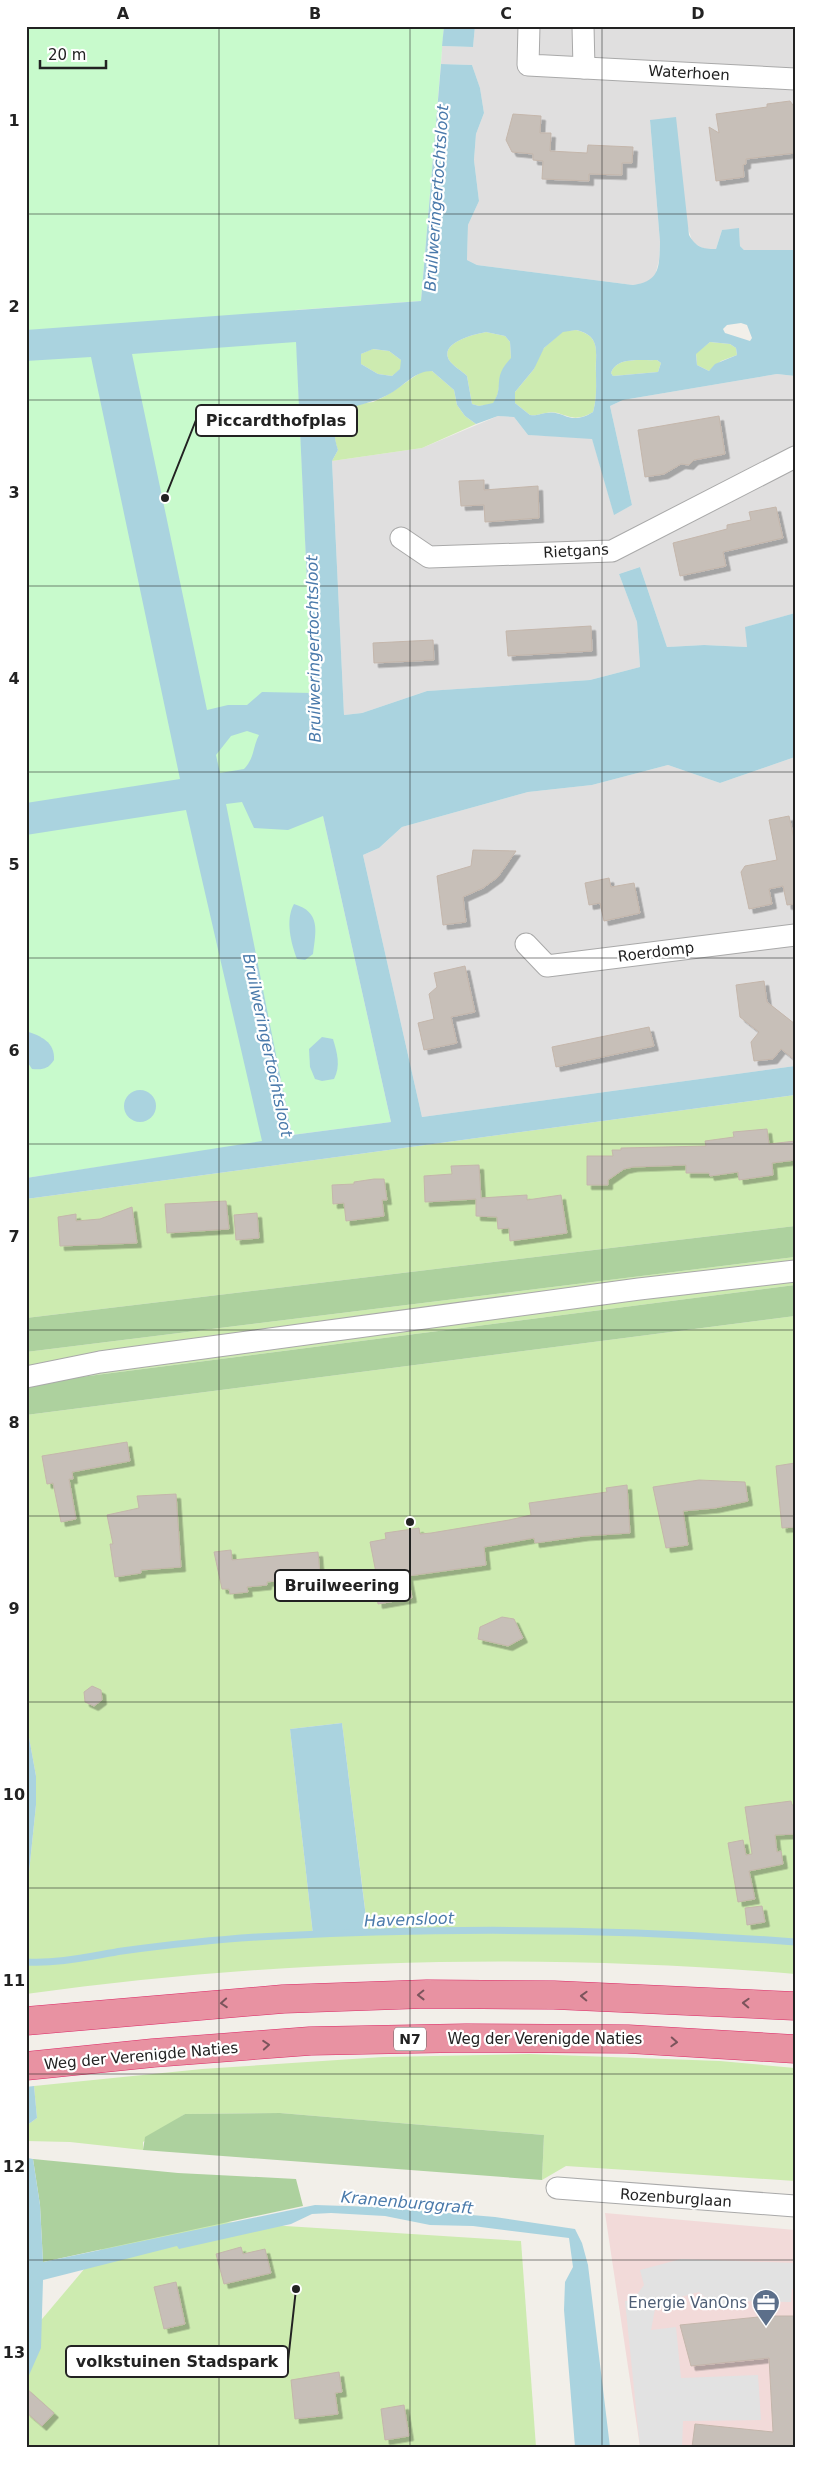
<svg xmlns="http://www.w3.org/2000/svg" width="821" height="2473" font-family="'DejaVu Sans',sans-serif">
	<defs>
		<filter id="shadow"><feDropShadow dx="4.5" dy="4.5" stdDeviation="0" flood-color="#0004"/></filter>
	</defs>
	<rect width="100%" height="100%" fill="#f2efe9"/>
	<!-- residential -->
	<g fill="#e0dfdf">
		<path d="M 475,26 L 795,26 L 795,250 L 744,250 L 740,246 L 739,229 L 722,230 L 716,249 L 705,249 L 693,243 L 650,120 L 660,242 L 659,260 L 655,276 L 647,283 L 633,285 L 477,265 L 467,260 L 468,225 L 479,201 L 474,160 L 476,134 L 484,113 L 480,88 L 472,65 L 441,64 L 442,46 L 473,47 Z"/>
		<path d="M 777,374 L 795,376 L 795,613 L 746,627 L 747,647 L 704,645 L 667,647 L 640,567 L 619,574 L 637,622 L 640,667 L 590,680 L 427,691 L 362,713 L 344,715 L 332,461 L 422,448 L 498,416 L 514,417 L 528,435 L 592,438 L 614,514 L 632,505 L 610,406 L 623,400 Z"/>
		<path d="M 795,757 L 795,1066 L 422,1117 L 363,855 L 379,848 L 402,827 L 528,792 L 592,785 L 668,765 L 720,783 Z"/>
	</g>
	<!-- commercial -->
	<path fill="#f2dad9" d="M 605,2213 L 795,2230 L 795,2447 L 640,2447 Z"/>
	<!-- grass -->
	<g fill="#cdebb0" fill-rule="evenodd">
		<path d="M 576,330 C 602,336 595,352 596,373 C 596,387 597,398 593,412 C 569,426 564,409 546,413 C 539,414 537,416 530,415 L 515,403 L 515,392 L 534,369 L 537,358 L 544,348 L 563,331 Z"/>
		<path d="M 486,332 L 505,336 L 510,342 L 511,359 C 494,375 504,388 493,404 L 479,406 L 472,404 L 467,376 C 462,371 453,366 449,360 C 439,342 476,334 486,332 Z"/>
		<path d="M 710,342 L 730,344 L 736,348 L 737,355 L 721,361 L 709,371 L 697,365 L 696,353 Z"/>
		<path d="M 372,349 L 389,351 L 401,360 L 401,369 L 392,376 L 378,374 L 361,364 L 361,354 Z"/>
		<path d="M 657,360 L 661,363 L 658,372 L 613,376 L 611,373 C 617,356 642,361 657,360 Z"/>
		<path d="M 423,371 L 432,371 L 454,390 L 457,405 L 465,416 L 476,424 L 422,448 L 332,461 L 338,450 C 331,430 333,411 358,404 C 363,403 368,403 373,402 C 389,396 408,380 423,371 Z"/>
		<path d="M 795,1095 L 795,1226 L 26,1318 L 26,1199 Z"/>
		<path d="M 795,1257 L 795,1285 L 26,1384 L 26,1352 Z"/>
		<path d="M 795,1316 L 795,1974 C 539,1952 280,1959 26,1994 L 26,1901 L 36,1805 L 36,1776 L 26,1721 L 26,1415 ZM 342,1723 L 368,1933 L 313,1935 L 290,1729 Z"/>
		<path d="M 529,2054 L 720,2061 L 795,2068 L 795,2181 L 566,2166 L 542,2180 L 544,2135 L 280,2113 L 185,2114 L 143,2142 L 143,2150 L 70,2142 L 26,2141 L 26,2126 L 37,2118 L 34,2086 L 202,2069 L 383,2057 Z"/>
		<path d="M 129,2216 L 521,2241 L 536,2447 L 26,2447 L 26,2338 Z"/>
	</g>
	<!-- forest -->
	<g fill="#add19e">
		<path d="M 795,1226 L 795,1257 L 26,1352 L 26,1318 Z"/>
		<path d="M 795,1285 L 795,1316 L 26,1415 L 26,1384 Z"/>
		<path d="M 280,2113 L 544,2135 L 542,2180 L 143,2150 L 145,2137 L 185,2114 Z"/>
		<path d="M 33,2159 L 178,2173 L 296,2179 L 303,2206 L 43,2262 L 40,2205 Z"/>
	</g>
	<!-- park -->
	<path fill="#c8facc" d="M 26,26 L 444,26 L 421,301 L 295,310 L 312,693 L 323,816 L 391,1122 L 292,1135 L 262,1142 L 26,1178 Z"/>
	<!-- parking -->
	<path fill="#e2e2e2" d="M 681,2259 L 795,2263 L 795,2289 L 792,2289 L 791,2302 L 743,2301 L 729,2309 L 716,2307 L 699,2292 L 656,2304 L 651,2330 L 676,2327 L 681,2378 L 758,2375 L 761,2420 L 683,2421 L 682,2447 L 640,2447 L 625,2301 L 633,2300 L 644,2285 L 640,2270 Z"/>
	<!-- water -->
	<g fill="#aad3df" fill-rule="evenodd">
		<path d="M 444,26 L 475,26 L 473,47 L 442,46 Z"/>
		<path d="M 441,64 L 472,65 L 480,88 L 484,113 L 476,134 L 474,160 L 479,201 L 468,225 L 467,260 L 477,265 L 633,285 C 661,281 659,266 660,242 L 650,120 L 676,117 L 689,235 C 696,247 702,249 716,249 L 722,230 L 739,228 L 740,246 L 744,250 L 795,250 L 795,376 L 777,374 L 623,400 L 610,406 L 632,505 L 614,515 L 592,439 L 528,435 L 514,417 L 498,416 L 476,424 L 465,416 L 457,405 L 454,390 L 432,371 C 415,371 405,385 391,393 C 363,411 322,400 338,450 L 332,461 L 344,715 L 362,713 L 427,691 L 590,680 L 640,667 L 637,622 L 619,574 L 640,567 L 667,647 L 704,645 L 747,647 L 745,627 L 795,613 L 795,757 L 720,783 L 668,765 L 592,785 L 528,792 L 402,827 L 379,848 L 363,855 L 422,1117 L 795,1066 L 795,1095 L 26,1199 L 26,1178 L 262,1141 L 186,810 L 26,835 L 26,803 L 180,779 L 91,357 L 26,361 L 26,330 L 421,301 ZM 741,323 L 747,325 L 752,338 L 750,341 L 725,333 L 723,329 L 727,325 ZM 576,330 C 602,336 595,352 596,373 C 596,387 597,398 593,412 C 569,427 564,409 546,413 C 539,414 537,416 530,415 L 515,403 L 515,392 L 534,369 L 544,348 L 563,332 ZM 486,332 L 505,336 L 510,342 L 511,358 C 491,379 505,386 493,403 L 479,406 L 472,404 L 467,376 C 462,371 453,366 449,360 C 439,342 476,334 486,332 ZM 296,342 L 312,693 L 262,692 L 247,705 L 228,705 L 207,710 L 132,354 ZM 710,342 L 730,344 L 736,348 L 737,355 L 715,364 L 709,371 L 697,365 L 696,354 ZM 373,349 L 389,351 L 401,360 L 400,369 L 392,376 L 378,374 L 361,364 L 361,354 ZM 657,360 L 661,363 L 658,372 L 613,376 L 611,373 C 617,356 642,361 657,360 ZM 247,731 L 259,735 C 252,749 255,757 244,769 L 220,773 L 216,755 L 231,736 ZM 242,802 L 254,828 L 288,830 L 323,816 L 391,1122 L 292,1135 L 226,804 Z"/>
		<path d="M 294,904 C 321,912 316,931 313,954 L 305,960 L 297,959 C 291,943 285,920 294,904 Z"/>
		<path d="M 26,1031 C 41,1036 55,1042 54,1060 C 48,1069 43,1070 32,1069 L 26,1060 Z"/>
		<path d="M 322,1037 L 333,1039 C 337,1052 341,1066 334,1079 L 322,1081 L 315,1079 L 310,1067 L 309,1049 Z"/>
		<circle cx="140" cy="1106" r="16"/>
		<path d="M 26,1721 L 36,1776 L 36,1805 L 26,1901 Z"/>
		<path d="M 342,1723 L 368,1934 L 313,1935 L 290,1729 Z"/>
		<path d="M 34,2086 L 37,2118 L 26,2126 L 26,2087 Z"/>
		<path d="M 28,2158 L 33,2159 L 40,2205 L 43,2262 L 315,2205 L 378,2207 L 495,2217 L 575,2229 L 582,2243 L 588,2265 L 610,2447 L 575,2447 L 564,2310 L 565,2282 L 573,2267 L 569,2238 L 473,2226 L 430,2225 L 385,2216 L 331,2213 L 312,2214 L 291,2224 L 179,2249 L 177,2246 L 43,2280 L 41,2348 L 26,2382 Z"/>
	</g>
	<g fill="none" stroke-linecap="round" stroke-linejoin="round">
		<!-- stream -->
		<path stroke="#aad3df" stroke-width="7" d="M 26,1962 C 58,1964 91,1956 122,1951 C 167,1945 212,1940 257,1937 C 436,1927 616,1928 795,1942"/>
	</g>
	<!-- building -->
	<g fill="#c7bfb8" stroke="#c4b6ab" filter="url(#shadow)">
		<path d="M 790,101 L 795,108 L 795,153 L 746,159 L 746,164 L 743,165 L 744,177 L 716,181 L 709,127 L 719,133 L 716,114 L 767,107 L 767,104 Z"/>
		<path d="M 513,114 L 541,116 L 540,133 L 551,133 L 550,151 L 587,153 L 588,145 L 633,147 L 632,163 L 622,163 L 622,175 L 589,174 L 589,181 L 542,179 L 543,161 L 533,160 L 533,154 L 512,152 L 506,140 Z"/>
		<path d="M 719,416 L 725,454 L 694,460 L 689,465 L 681,464 L 664,474 L 645,477 L 638,430 Z"/>
		<path d="M 484,480 L 484,490 L 538,486 L 539,518 L 485,522 L 484,505 L 461,506 L 459,481 Z"/>
		<path d="M 776,507 L 783,538 L 723,552 L 726,566 L 680,576 L 673,543 L 727,529 L 727,525 L 751,520 L 749,512 Z"/>
		<path d="M 591,626 L 592,651 L 508,656 L 506,631 Z"/>
		<path d="M 433,640 L 434,660 L 374,663 L 373,643 Z"/>
		<path d="M 789,816 L 795,843 L 795,904 L 787,905 L 783,886 L 769,889 L 772,904 L 749,909 L 741,872 L 745,866 L 777,860 L 769,820 Z"/>
		<path d="M 473,850 L 516,851 L 498,877 L 483,888 L 463,897 L 466,922 L 443,925 L 437,876 L 471,866 Z"/>
		<path d="M 609,878 L 611,887 L 634,883 L 640,913 L 604,921 L 600,903 L 589,905 L 585,883 Z"/>
		<path d="M 465,966 L 475,1012 L 451,1017 L 457,1043 L 424,1050 L 418,1023 L 434,1019 L 429,994 L 437,987 L 434,973 Z"/>
		<path d="M 764,981 L 767,1002 L 795,1024 L 795,1060 L 781,1049 L 773,1059 L 754,1061 L 751,1042 L 759,1032 L 740,1017 L 736,985 Z"/>
		<path d="M 649,1027 L 654,1046 L 556,1067 L 552,1047 Z"/>
		<path d="M 767,1129 L 769,1144 L 795,1141 L 795,1160 L 772,1163 L 773,1175 L 739,1180 L 738,1172 L 710,1176 L 709,1173 L 686,1173 L 686,1165 L 633,1167 L 624,1169 L 608,1180 L 608,1185 L 587,1185 L 587,1156 L 613,1156 L 612,1150 L 621,1150 L 621,1148 L 706,1146 L 705,1141 L 734,1137 L 733,1132 Z"/>
		<path d="M 479,1165 L 481,1198 L 527,1195 L 527,1200 L 561,1195 L 567,1233 L 510,1241 L 509,1228 L 498,1229 L 497,1217 L 476,1216 L 476,1199 L 425,1202 L 424,1176 L 452,1174 L 451,1166 Z"/>
		<path d="M 374,1179 L 384,1179 L 387,1200 L 382,1200 L 384,1216 L 346,1221 L 344,1203 L 333,1204 L 332,1185 L 354,1184 L 354,1182 Z"/>
		<path d="M 226,1201 L 229,1229 L 167,1233 L 165,1204 Z"/>
		<path d="M 132,1207 L 137,1243 L 60,1246 L 58,1217 L 76,1214 L 76,1221 L 100,1219 Z"/>
		<path d="M 257,1213 L 259,1238 L 236,1240 L 234,1215 Z"/>
		<path d="M 127,1442 L 130,1461 L 72,1472 L 73,1479 L 69,1479 L 76,1519 L 61,1522 L 53,1483 L 47,1484 L 42,1456 Z"/>
		<path d="M 795,1463 L 795,1527 L 782,1528 L 776,1466 Z"/>
		<path d="M 699,1480 L 745,1482 L 748,1501 L 715,1508 L 683,1511 L 688,1545 L 666,1548 L 653,1487 Z"/>
		<path d="M 627,1485 L 630,1533 L 584,1536 L 535,1543 L 534,1538 L 484,1547 L 486,1565 L 408,1576 L 412,1598 L 378,1604 L 375,1584 L 378,1583 L 370,1542 L 386,1539 L 385,1533 L 419,1528 L 420,1534 L 431,1533 L 509,1520 L 531,1515 L 529,1503 L 607,1492 L 606,1488 Z"/>
		<path d="M 176,1494 L 181,1567 L 141,1570 L 141,1573 L 115,1577 L 110,1544 L 113,1544 L 107,1515 L 139,1508 L 137,1496 Z"/>
		<path d="M 231,1550 L 232,1560 L 318,1552 L 320,1575 L 267,1582 L 267,1585 L 247,1587 L 248,1592 L 230,1594 L 229,1589 L 222,1589 L 214,1552 Z"/>
		<path d="M 502,1617 L 514,1619 L 523,1638 L 508,1646 L 478,1639 L 480,1627 Z"/>
		<path d="M 92,1686 L 101,1690 L 102,1700 L 94,1706 L 85,1702 L 84,1692 Z"/>
		<path d="M 791,1801 L 792,1805 L 795,1805 L 795,1834 L 775,1835 L 777,1852 L 781,1851 L 783,1864 L 749,1871 L 755,1899 L 738,1902 L 728,1843 L 743,1840 L 746,1855 L 752,1854 L 745,1807 Z"/>
		<path d="M 762,1906 L 765,1922 L 747,1925 L 745,1908 Z"/>
		<path d="M 241,2247 L 243,2254 L 265,2249 L 271,2273 L 224,2284 L 216,2254 Z"/>
		<path d="M 176,2282 L 185,2324 L 164,2329 L 154,2287 Z"/>
		<path d="M 768,2316 L 795,2316 L 795,2447 L 692,2447 L 695,2424 L 773,2432 L 769,2358 L 691,2366 L 680,2325 Z"/>
		<path d="M 339,2372 L 342,2392 L 335,2393 L 338,2414 L 295,2419 L 291,2380 Z"/>
		<path d="M 26,2388 L 54,2413 L 42,2426 L 26,2412 Z"/>
		<path d="M 404,2405 L 409,2436 L 385,2440 L 381,2409 Z"/>
	</g>
	<g fill="none" stroke-linecap="round" stroke-linejoin="round">
		<defs>
			<g id="minor">
				<path d="M 529,26 L 528,65 L 795,79"/>
				<path d="M 583,26 L 584,68"/>
				<path d="M 401,538 L 429,557 L 612,551 L 795,457"/>
				<path d="M 526,944 L 547,966 L 795,935"/>
				<path d="M 26,1377 L 100,1362 L 639,1289 L 795,1271"/>
				<path d="M 557,2188 L 795,2206"/>
			</g>
			<g id="highway">
				<path d="M 26,2021 L 283,1999 L 427,1994 L 554,1995 L 795,2006"/>
				<path d="M 26,2066 L 153,2053 L 310,2041 L 466,2038 L 628,2039 L 795,2049"/>
			</g>
		</defs>
		<!-- minor casing -->
		<use href="#minor" stroke="#a9a9a9" stroke-width="23"/>
		<!-- highway casing -->
		<use href="#highway" stroke="#dc2a67" stroke-width="29"/>
		<!-- minor -->
		<use href="#minor" stroke="#fff" stroke-width="21"/>
		<!-- highway -->
		<use href="#highway" stroke="#e892a2" stroke-width="28"/>
	</g>
	<!-- one-way arrows -->
	<defs><path id="oneway-chevron" d="M-2-3.5L2.5 0L-2 3.5" fill="none" stroke-width="1.6" stroke-linecap="round" stroke-linejoin="round" transform="scale(1.25)"/></defs>
	<g stroke="#7b545c">
		<use href="#oneway-chevron" transform="translate(421 1995) rotate(179)"/>
		<use href="#oneway-chevron" transform="translate(584 1996) rotate(-178)"/>
		<use href="#oneway-chevron" transform="translate(224 2003) rotate(176)"/>
		<use href="#oneway-chevron" transform="translate(746 2003) rotate(-178)"/>
		<use href="#oneway-chevron" transform="translate(674 2042) rotate(3)"/>
		<use href="#oneway-chevron" transform="translate(266 2045) rotate(-4)"/>
	</g>
	<!-- grid -->
	<path fill="none" stroke="#222" stroke-width="1" stroke-opacity="0.55" d="M 219,26 L 219,2447M 410,26 L 410,2447M 602,26 L 602,2447M 26,214 L 795,214M 26,400 L 795,400M 26,586 L 795,586M 26,772 L 795,772M 26,958 L 795,958M 26,1144 L 795,1144M 26,1330 L 795,1330M 26,1516 L 795,1516M 26,1702 L 795,1702M 26,1888 L 795,1888M 26,2074 L 795,2074M 26,2260 L 795,2260"/>
	<!-- icons -->
	<defs>
		<symbol id="office-pin" viewBox="-11 -11 22 30"><path d="M0 17L-7.5 6A9.5 9.5 0 1 1 7.5 6Z" fill="#5c6f8a" stroke="#fff"/><path d="M-6-3h4V-5.5h4V-3h4V5H-6ZM-1-4.5V-3h2v-1.5ZM-6 0V1H6V0Z" fill="#fff"/></symbol>
	</defs>
	<g fill-rule="evenodd">
		<use href="#office-pin" x="750" y="2287" width="32" height="43"/>
	</g>
	<g text-anchor="middle" stroke-width="4.5" stroke-linejoin="round" paint-order="stroke">
		<!-- shield labels -->
		<rect fill="#fff" stroke="#646464" stroke-width="1" x="394" y="2027.5" width="32" height="23" rx="4"/>
		<g font-size="14" font-weight="bold" fill="#222">
			<text x="410" y="2044">N7</text>
		</g>
		<!-- street labels -->
		<g font-size="15" fill="#222" stroke="#fff">
			<text transform="translate(689 73) rotate(3)" y="5">Waterhoen</text>
			<text transform="translate(576 551) rotate(-3)" y="5">Rietgans</text>
			<text transform="translate(656 952) rotate(-7)" y="5">Roerdomp</text>
			<text x="545" y="2044">Weg der Verenigde Naties</text>
			<text transform="translate(141 2056) rotate(-5)" y="5">Weg der Verenigde Naties</text>
			<text transform="translate(676 2198) rotate(4)" y="5">Rozenburglaan</text>
		</g>
		<!-- service labels -->
		<g font-size="15" fill="#4e5e75" stroke="#fff" text-anchor="end">
			<text x="747" y="2308">Energie VanOns</text>
		</g>
		<!-- water labels -->
		<g font-size="16" font-style="italic" fill="#4a7aab" stroke="#fff">
			<text transform="translate(436 198) rotate(-86)" y="6">Bruilweringertochtsloot</text>
			<text transform="translate(313 649) rotate(-91)" y="6">Bruilweringertochtsloot</text>
			<text transform="translate(268 1045) rotate(78)" y="6">Bruilweringertochtsloot</text>
			<text transform="translate(409 1919) rotate(-2)" y="6">Havensloot</text>
			<text transform="translate(407 2202) rotate(5)" y="6">Kranenburggraft</text>
		</g>
	</g>
	<!-- callouts -->
	<path fill="none" stroke="#222" stroke-width="2" d="M165 498L196 420M410 1522L410 1586M296 2289L288 2361"/>
	<g fill="#222" stroke="#fff" stroke-width="2">
		<circle cx="165" cy="498" r="5"/>
		<circle cx="410" cy="1522" r="5"/>
		<circle cx="296" cy="2289" r="5"/>
	</g>
	<g fill="#fff" stroke="#222" stroke-width="2">
		<rect x="196" y="405" width="161" height="31" rx="5"/>
		<rect x="275" y="1570" width="135" height="31" rx="5"/>
		<rect x="66" y="2346" width="222" height="31" rx="5"/>
	</g>
	<g font-size="16" text-anchor="middle" font-weight="bold" fill="#222">
		<text x="276" y="426">Piccardthofplas</text>
		<text x="342" y="1591">Bruilweering</text>
		<text x="177" y="2367">volkstuinen Stadspark</text>
	</g>
	<!-- border -->
	<rect width="821" height="2473" fill="none" stroke="#ffffff" stroke-width="55"/>
	<!-- scale -->
	<path d="M40 60v8h66v-8" fill="none" stroke="#222222" stroke-width="2.5"/>
	<text x="48" y="60" font-size="15" fill="#222222" stroke="#ffffff" stroke-width="4" paint-order="stroke">20 m</text>
	<rect x="28" y="28" width="766" height="2418" fill="none" stroke="#222" stroke-width="2"/>
	<g font-size="16" text-anchor="middle" font-weight="bold" fill="#222">
		<text x="123" y="19">A</text>
		<text x="315" y="19">B</text>
		<text x="506" y="19">C</text>
		<text x="698" y="19">D</text>
		<text x="14" y="126">1</text>
		<text x="14" y="312">2</text>
		<text x="14" y="498">3</text>
		<text x="14" y="684">4</text>
		<text x="14" y="870">5</text>
		<text x="14" y="1056">6</text>
		<text x="14" y="1242">7</text>
		<text x="14" y="1428">8</text>
		<text x="14" y="1614">9</text>
		<text x="14" y="1800">10</text>
		<text x="14" y="1986">11</text>
		<text x="14" y="2172">12</text>
		<text x="14" y="2358">13</text>
	</g>
</svg>
